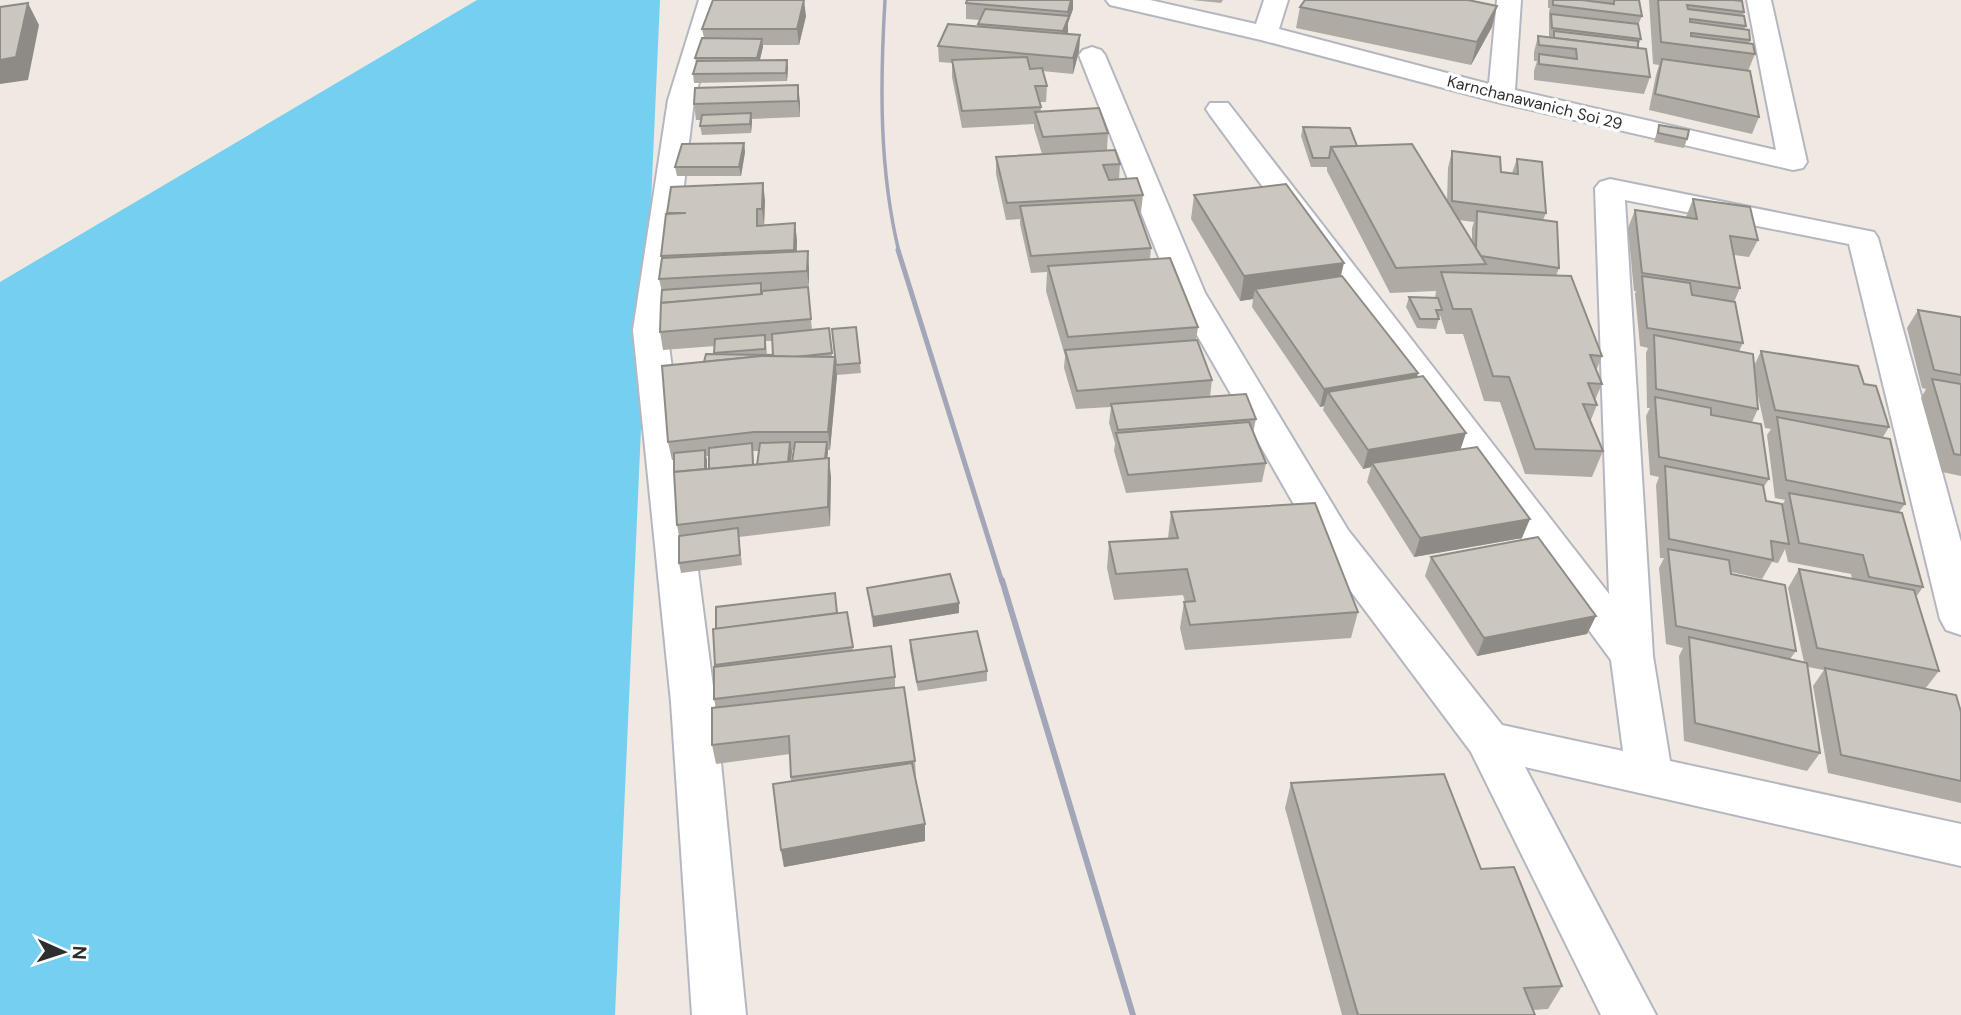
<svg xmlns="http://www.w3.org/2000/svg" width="1961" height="1015" font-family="'DM Sans',sans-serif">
	<rect width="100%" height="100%" fill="#efe9e1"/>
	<!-- water -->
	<path fill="#75cff0" d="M 477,0 L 660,0 L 615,1015 L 0,1015 L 0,282 Z"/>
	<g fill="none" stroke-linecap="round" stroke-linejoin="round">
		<defs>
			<g id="minor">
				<path d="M 699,0 L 723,0 L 694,100 L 667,330 L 715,702 L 746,1015 L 692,1015 L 671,702 L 633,330 L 668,100 Z"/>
				<path d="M 1106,0 L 1150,0 L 1256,24 L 1264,0 L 1288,0 L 1279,29 L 1489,84 L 1497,0 L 1521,0 L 1515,90 L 1776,150 L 1747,0 L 1771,0 L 1807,162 L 1803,168 L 1793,170 L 1501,103 L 1261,40 L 1110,5 Z"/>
				<path d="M 1092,47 L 1101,50 L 1105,55 L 1205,293 L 1348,530 L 1502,725 L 1623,751 L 1611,660 L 1210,115 L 1206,109 L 1210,103 L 1228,103 L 1609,594 L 1595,188 L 1600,182 L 1610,179 L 1874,232 L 1878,238 L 1961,542 L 1961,635 L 1946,630 L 1940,619 L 1849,244 L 1625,200 L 1653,656 L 1670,761 L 1961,824 L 1961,866 L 1525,767 L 1656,1015 L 1601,1015 L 1471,752 L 1320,550 L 1173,293 L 1079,55 L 1083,50 Z"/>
			</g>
		</defs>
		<!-- minor casing -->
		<use href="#minor" stroke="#b4b7c1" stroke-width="4"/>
		<!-- minor -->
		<use href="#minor" fill="#fff" fill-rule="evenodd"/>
		<!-- rail-far2 -->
		<path stroke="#a3a6b8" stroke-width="3.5" d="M 885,0 C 880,84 879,170 899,252"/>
		<!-- rail-far1 -->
		<path stroke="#a3a6b8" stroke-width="5" d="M 898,250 L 1002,582"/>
		<!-- rail -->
		<path stroke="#a3a6b8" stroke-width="6" d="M 1002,580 L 1133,1015"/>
	</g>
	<!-- wall -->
	<g fill="#afaba4" fill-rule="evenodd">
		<path d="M 1192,0 L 1223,0 L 1221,3 Z"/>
		<path d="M 1548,0 L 1639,0 L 1642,16 L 1638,25 L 1641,39 L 1638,46 L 1650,77 L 1644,94 L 1534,80 L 1534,71 L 1537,61 L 1534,61 L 1534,52 L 1538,36 L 1552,38 L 1552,37 L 1549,37 L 1549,12 L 1550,8 L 1548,8 Z"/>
		<path d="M 1649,0 L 1738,0 L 1744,12 L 1743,16 L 1746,26 L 1744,29 L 1750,40 L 1749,44 L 1755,54 L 1748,71 L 1759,117 L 1752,134 L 1649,110 L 1656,75 L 1659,65 L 1653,64 Z"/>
		<path d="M 966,3 L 1073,9 L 1068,23 L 1067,34 L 1080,35 L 1079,51 L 1073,74 L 1042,71 L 1047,86 L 1046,102 L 1040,102 L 1041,111 L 1108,133 L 1107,150 L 1042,154 L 1034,128 L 1034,124 L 962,128 L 952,77 L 952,63 L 939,62 L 938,46 L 978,26 L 980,20 L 966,19 Z"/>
		<path d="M 1300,7 L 1492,27 L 1471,65 L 1296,28 Z"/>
		<path d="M 806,16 L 799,45 L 763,45 L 760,60 L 787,60 L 788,68 L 787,81 L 694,83 L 693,74 L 696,63 L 695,58 L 704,38 L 702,29 Z"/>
		<path d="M 798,85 L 800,117 L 752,119 L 751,133 L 702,135 L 700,126 L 701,120 L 696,120 L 694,104 Z"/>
		<path d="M 1659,125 L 1687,139 L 1684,148 L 1654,142 Z"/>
		<path d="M 1303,127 L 1357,146 L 1447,201 L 1448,168 L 1452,151 L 1501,172 L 1512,173 L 1517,159 L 1546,213 L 1543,220 L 1559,268 L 1556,276 L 1602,356 L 1596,371 L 1602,384 L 1595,400 L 1597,405 L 1590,422 L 1603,451 L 1592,477 L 1525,474 L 1500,402 L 1484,401 L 1463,334 L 1446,334 L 1440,315 L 1436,329 L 1417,328 L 1406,307 L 1409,297 L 1435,298 L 1436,291 L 1390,293 L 1327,171 L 1327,167 L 1311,167 L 1301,136 ZM 1458,220 L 1474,222 L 1472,228 L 1472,241 Z"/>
		<path d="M 744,143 L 745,152 L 741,176 L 677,176 L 675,167 Z"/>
		<path d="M 996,157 L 1120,164 L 1119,179 L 1143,195 L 1141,212 L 1139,212 L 1151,248 L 1150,259 L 1198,327 L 1196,340 L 1212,380 L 1210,397 L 1256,419 L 1253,433 L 1266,463 L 1262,482 L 1126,493 L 1114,451 L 1115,443 L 1109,423 L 1111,407 L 1076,409 L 1064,368 L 1065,356 L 1046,291 L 1047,272 L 1031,273 L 1020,224 L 1020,219 L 1006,220 L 996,174 Z"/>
		<path d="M 1194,195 L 1341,276 L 1418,373 L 1417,377 L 1460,450 L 1522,538 L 1414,557 L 1367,482 L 1371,467 L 1363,469 L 1323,410 L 1324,406 L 1320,407 L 1252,307 L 1253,299 L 1240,301 L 1191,219 Z"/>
		<path d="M 1693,199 L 1758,240 L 1749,257 L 1734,255 L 1740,288 L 1734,302 L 1743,343 L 1739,351 L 1754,366 L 1761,351 L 1864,384 L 1889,427 L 1883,437 L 1905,504 L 1899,512 L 1923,587 L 1916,597 L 1939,671 L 1925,689 L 1961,712 L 1961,803 L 1828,773 L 1813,686 L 1824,670 L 1808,667 L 1820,753 L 1807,771 L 1684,741 L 1679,656 L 1683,648 L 1666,644 L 1659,568 L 1664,558 L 1660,558 L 1656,485 L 1659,477 L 1650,475 L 1646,416 L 1650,408 L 1647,408 L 1646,353 L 1648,348 L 1640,346 L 1635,294 L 1636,291 L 1634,291 L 1628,228 L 1635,210 L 1686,217 ZM 1756,387 L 1765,428 L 1771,429 L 1767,435 L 1775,498 L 1785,500 L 1782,505 L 1766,501 L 1763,488 L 1769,479 L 1752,422 L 1758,409 ZM 1785,549 L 1788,562 L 1851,574 L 1852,579 L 1799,569 L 1788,588 L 1804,662 L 1790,659 L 1796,651 L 1731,574 L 1731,572 L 1762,579 L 1772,562 L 1778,563 Z"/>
		<path d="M 765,200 L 764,225 L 795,223 L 797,241 L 797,251 L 809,268 L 808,289 L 812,330 L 829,328 L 832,357 L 860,363 L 861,373 L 837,375 L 830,450 L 828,450 L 827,459 L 831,477 L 830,526 L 739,537 L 742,565 L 681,573 L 679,563 L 679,536 L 677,525 L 674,460 L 672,460 L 668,442 L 704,362 L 715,354 L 715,346 L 663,350 L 660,332 L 662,292 L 659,279 L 662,261 L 661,256 L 667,213 ZM 766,341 L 772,341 L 773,356 L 767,355 ZM 792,450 L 794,450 L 792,462 L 791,462 ZM 753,451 L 759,451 L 757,465 L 754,465 ZM 706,456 L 709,456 L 709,469 L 707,469 Z"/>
		<path d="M 1918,310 L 1961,317 L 1961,476 L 1942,472 L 1921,398 L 1926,389 L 1922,388 L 1907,328 Z"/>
		<path d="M 1171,512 L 1358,612 L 1351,638 L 1185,650 L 1180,628 L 1184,602 L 1185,602 L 1183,595 L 1114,600 L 1107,568 L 1109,542 L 1168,538 Z"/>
		<path d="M 1431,557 L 1596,616 L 1587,634 L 1477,656 L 1425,576 Z"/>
		<path d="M 867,588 L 959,613 L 873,627 Z"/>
		<path d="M 847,612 L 853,650 L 895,677 L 895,688 L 915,761 L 916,779 L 925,841 L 784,867 L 781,850 L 791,782 L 790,754 L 716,764 L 712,745 L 716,708 L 714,699 L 716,667 L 713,629 Z"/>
		<path d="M 910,640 L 987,671 L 987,681 L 918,691 L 910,650 Z"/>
		<path d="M 1291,783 L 1481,869 L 1562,986 L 1548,1009 L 1533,1010 L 1535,1015 L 1342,1015 L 1285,808 Z"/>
	</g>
	<!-- shaded-wall -->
	<g fill="#8e8b86">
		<path d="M 804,0 L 806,16 L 799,45 L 797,29 Z"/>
		<path d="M 1071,0 L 1073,0 L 1073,9 L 1068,23 L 1068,32 L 1063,47 L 1063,31 L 1067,20 L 1068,12 Z"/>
		<path d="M 28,3 L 39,25 L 28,80 L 0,84 L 0,60 Z"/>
		<path d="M 1497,6 L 1492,27 L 1471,65 L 1477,42 Z"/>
		<path d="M 1080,35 L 1079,51 L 1073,74 L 1073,58 Z"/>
		<path d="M 762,39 L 763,47 L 758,67 L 757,58 Z"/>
		<path d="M 787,60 L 788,68 L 787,81 L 786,73 Z"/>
		<path d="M 798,85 L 800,102 L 800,117 L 798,101 Z"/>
		<path d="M 751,113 L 752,122 L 751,133 L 750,124 Z"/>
		<path d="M 744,143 L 745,152 L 741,176 L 739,167 Z"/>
		<path d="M 763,183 L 765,200 L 764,226 L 762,209 Z"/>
		<path d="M 795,223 L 797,241 L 796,268 L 794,250 Z"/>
		<path d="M 808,251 L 809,268 L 809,289 L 807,271 Z"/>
		<path d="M 1344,263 L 1338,288 L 1255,289 L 1253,299 L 1240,301 L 1244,276 Z"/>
		<path d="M 835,357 L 837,376 L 830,450 L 828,432 Z"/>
		<path d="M 1418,373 L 1413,391 L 1328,392 L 1324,406 L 1320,407 L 1324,389 Z"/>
		<path d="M 1466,433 L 1460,451 L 1372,463 L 1371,467 L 1363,469 L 1368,450 Z"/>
		<path d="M 790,442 L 792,452 L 789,474 L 788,465 Z"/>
		<path d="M 827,442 L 828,452 L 825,476 L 824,466 Z"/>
		<path d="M 705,450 L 707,460 L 707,483 L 705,473 Z"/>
		<path d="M 829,458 L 831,477 L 830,526 L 828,507 Z"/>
		<path d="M 1530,519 L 1522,538 L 1414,557 L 1420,538 Z"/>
		<path d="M 959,603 L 959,613 L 873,627 L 873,617 Z"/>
		<path d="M 1596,616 L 1587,634 L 1477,656 L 1484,638 Z"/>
		<path d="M 925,824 L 925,841 L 784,867 L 781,850 Z"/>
	</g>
	<!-- building -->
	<g fill="#cbc7bf" stroke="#8e8b86" stroke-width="2">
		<path d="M 713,0 L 804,0 L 797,29 L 702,29 Z"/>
		<path d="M 967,0 L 1071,0 L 1068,12 L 966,3 Z"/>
		<path d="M 1305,0 L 1468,0 L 1497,6 L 1477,42 L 1300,7 Z"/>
		<path d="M 1553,0 L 1582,0 L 1614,4 L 1614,0 L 1639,0 L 1642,16 L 1553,5 Z"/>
		<path d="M 1658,0 L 1733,0 L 1742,1 L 1744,12 L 1687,5 L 1688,9 L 1744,16 L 1746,26 L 1690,19 L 1690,22 L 1749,30 L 1750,40 L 1691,33 L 1691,36 L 1753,44 L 1755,54 L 1661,42 Z"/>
		<path d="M 28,3 L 16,57 L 0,60 L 0,7 Z"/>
		<path d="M 985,9 L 1069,16 L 1063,31 L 978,24 Z"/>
		<path d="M 1551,14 L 1638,24 L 1641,39 L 1552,28 Z"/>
		<path d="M 948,24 L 1080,35 L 1073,58 L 938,46 Z"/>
		<path d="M 1554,31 L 1638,41 L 1638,48 L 1554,38 Z"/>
		<path d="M 1538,36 L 1646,49 L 1650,77 L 1539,64 L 1539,54 L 1577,59 L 1576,49 L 1539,45 Z"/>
		<path d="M 702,38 L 762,39 L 757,58 L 695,58 Z"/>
		<path d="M 1027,57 L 1030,69 L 1042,68 L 1047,86 L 1035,86 L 1041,107 L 962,111 L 952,60 Z"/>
		<path d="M 1662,59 L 1750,71 L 1759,117 L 1655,94 Z"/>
		<path d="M 787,60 L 786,73 L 693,74 L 697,61 Z"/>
		<path d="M 798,85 L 798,101 L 694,104 L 695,88 Z"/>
		<path d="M 1099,108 L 1108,133 L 1043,137 L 1035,112 Z"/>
		<path d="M 751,113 L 750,124 L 700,126 L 702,115 Z"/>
		<path d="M 1659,125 L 1689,130 L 1687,139 L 1658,133 Z"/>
		<path d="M 1303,127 L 1350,128 L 1357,146 L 1331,147 L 1329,158 L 1313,158 Z"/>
		<path d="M 744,143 L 739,167 L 675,167 L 682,144 Z"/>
		<path d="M 1412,144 L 1486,264 L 1396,268 L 1331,147 Z"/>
		<path d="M 1115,150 L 1120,164 L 1103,165 L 1109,180 L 1137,178 L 1143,195 L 1007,203 L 996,157 Z"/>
		<path d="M 1452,151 L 1500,157 L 1501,172 L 1518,174 L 1517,159 L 1542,162 L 1546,213 L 1452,201 Z"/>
		<path d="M 763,183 L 762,209 L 757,209 L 757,226 L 795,223 L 794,250 L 661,256 L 666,214 L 686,213 L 667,213 L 671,187 Z"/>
		<path d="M 1286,184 L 1344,263 L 1244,276 L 1194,195 Z"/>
		<path d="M 1693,199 L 1750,207 L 1758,240 L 1730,236 L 1740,288 L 1642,273 L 1635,210 L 1697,219 Z"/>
		<path d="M 1134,200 L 1151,248 L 1031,256 L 1020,206 Z"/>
		<path d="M 1477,211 L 1557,222 L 1559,268 L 1481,256 L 1476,248 Z"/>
		<path d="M 808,251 L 807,271 L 659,279 L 662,258 Z"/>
		<path d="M 1170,258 L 1198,327 L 1068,337 L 1048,266 Z"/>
		<path d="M 1441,272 L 1571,276 L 1602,356 L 1590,355 L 1602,384 L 1588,383 L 1597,405 L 1583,404 L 1603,451 L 1535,449 L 1509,377 L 1493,376 L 1471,309 L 1453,309 Z"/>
		<path d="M 1342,276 L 1418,373 L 1324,389 L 1255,289 Z"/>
		<path d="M 1642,276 L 1690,283 L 1692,295 L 1735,302 L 1743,343 L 1647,328 Z"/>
		<path d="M 761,283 L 761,295 L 661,303 L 662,290 Z"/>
		<path d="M 808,287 L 811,319 L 660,332 L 661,303 L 762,294 L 762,291 Z"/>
		<path d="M 1409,297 L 1438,298 L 1442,310 L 1436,310 L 1439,319 L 1420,319 Z"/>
		<path d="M 1918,310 L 1961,317 L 1961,375 L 1934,370 Z"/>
		<path d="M 856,327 L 860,363 L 836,365 L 832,329 Z"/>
		<path d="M 829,328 L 832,353 L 795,357 L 773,356 L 772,334 Z"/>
		<path d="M 765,335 L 765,349 L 714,353 L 715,339 Z"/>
		<path d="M 1654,335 L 1753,354 L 1758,409 L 1656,389 Z"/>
		<path d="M 1197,340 L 1212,380 L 1077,391 L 1065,350 Z"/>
		<path d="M 1761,351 L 1858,366 L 1864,384 L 1876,386 L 1889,427 L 1775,410 Z"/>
		<path d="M 706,354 L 772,355 L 771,356 L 762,356 L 704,362 Z"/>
		<path d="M 762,356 L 835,357 L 828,432 L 754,432 L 668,442 L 662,366 Z"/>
		<path d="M 1423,376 L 1466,433 L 1368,450 L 1328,392 Z"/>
		<path d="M 1932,379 L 1961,384 L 1961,455 L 1954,454 Z"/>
		<path d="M 1246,394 L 1256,419 L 1118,430 L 1111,404 Z"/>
		<path d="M 1655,397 L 1711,408 L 1711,415 L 1761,424 L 1769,479 L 1659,457 Z"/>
		<path d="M 1777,417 L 1890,439 L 1905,504 L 1786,480 Z"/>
		<path d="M 1249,422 L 1266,463 L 1128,475 L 1116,433 Z"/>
		<path d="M 790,442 L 788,462 L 757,465 L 760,443 Z"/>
		<path d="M 795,442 L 827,442 L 825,459 L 792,462 Z"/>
		<path d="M 752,443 L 753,465 L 709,469 L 709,448 Z"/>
		<path d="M 1477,447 L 1530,519 L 1420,538 L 1372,463 Z"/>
		<path d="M 705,450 L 705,469 L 674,472 L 674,453 Z"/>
		<path d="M 829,458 L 828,507 L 677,525 L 674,472 Z"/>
		<path d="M 1665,466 L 1763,485 L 1766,501 L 1782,504 L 1789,544 L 1771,541 L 1773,560 L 1669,539 Z"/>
		<path d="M 1789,493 L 1902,513 L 1923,587 L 1869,577 L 1863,555 L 1799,543 Z"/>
		<path d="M 1315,503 L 1358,612 L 1190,625 L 1184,602 L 1195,601 L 1187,569 L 1116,574 L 1109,542 L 1178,538 L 1171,512 Z"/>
		<path d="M 738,528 L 740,555 L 679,563 L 679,536 Z"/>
		<path d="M 1538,537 L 1596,616 L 1484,638 L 1431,557 Z"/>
		<path d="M 1668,549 L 1729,560 L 1731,574 L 1785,585 L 1796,651 L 1676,626 Z"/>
		<path d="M 1799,569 L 1914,590 L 1939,671 L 1817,648 Z"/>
		<path d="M 950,574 L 959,603 L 873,617 L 867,588 Z"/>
		<path d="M 835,593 L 837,613 L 716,629 L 716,607 Z"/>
		<path d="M 847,612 L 853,647 L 715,665 L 713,629 Z"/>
		<path d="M 977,631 L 987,671 L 917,682 L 910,640 Z"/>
		<path d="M 1689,637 L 1807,663 L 1820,753 L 1695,723 Z"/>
		<path d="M 891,646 L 895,677 L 714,699 L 714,667 Z"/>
		<path d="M 1825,668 L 1956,695 L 1961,712 L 1961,781 L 1841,755 Z"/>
		<path d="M 904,687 L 915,761 L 791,777 L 789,736 L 712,745 L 712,708 Z"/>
		<path d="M 912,763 L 925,824 L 781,850 L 773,784 Z"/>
		<path d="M 1444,774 L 1481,869 L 1514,867 L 1562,986 L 1524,988 L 1535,1015 L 1358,1015 L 1291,783 Z"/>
	</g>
	<g text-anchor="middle" stroke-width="7" stroke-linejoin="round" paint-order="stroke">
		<!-- far-street labels -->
		<g font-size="16" fill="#2e2e2e" stroke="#fff">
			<text transform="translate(1535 102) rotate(14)" y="6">Karnchanawanich Soi 29</text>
		</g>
	</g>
	<!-- north arrow -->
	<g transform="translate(63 952) rotate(93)" stroke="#ffffff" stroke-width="5" paint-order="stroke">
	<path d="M0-5L12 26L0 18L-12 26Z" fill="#2e2e2e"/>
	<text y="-10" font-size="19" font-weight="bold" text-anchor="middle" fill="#2e2e2e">N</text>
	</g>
</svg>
